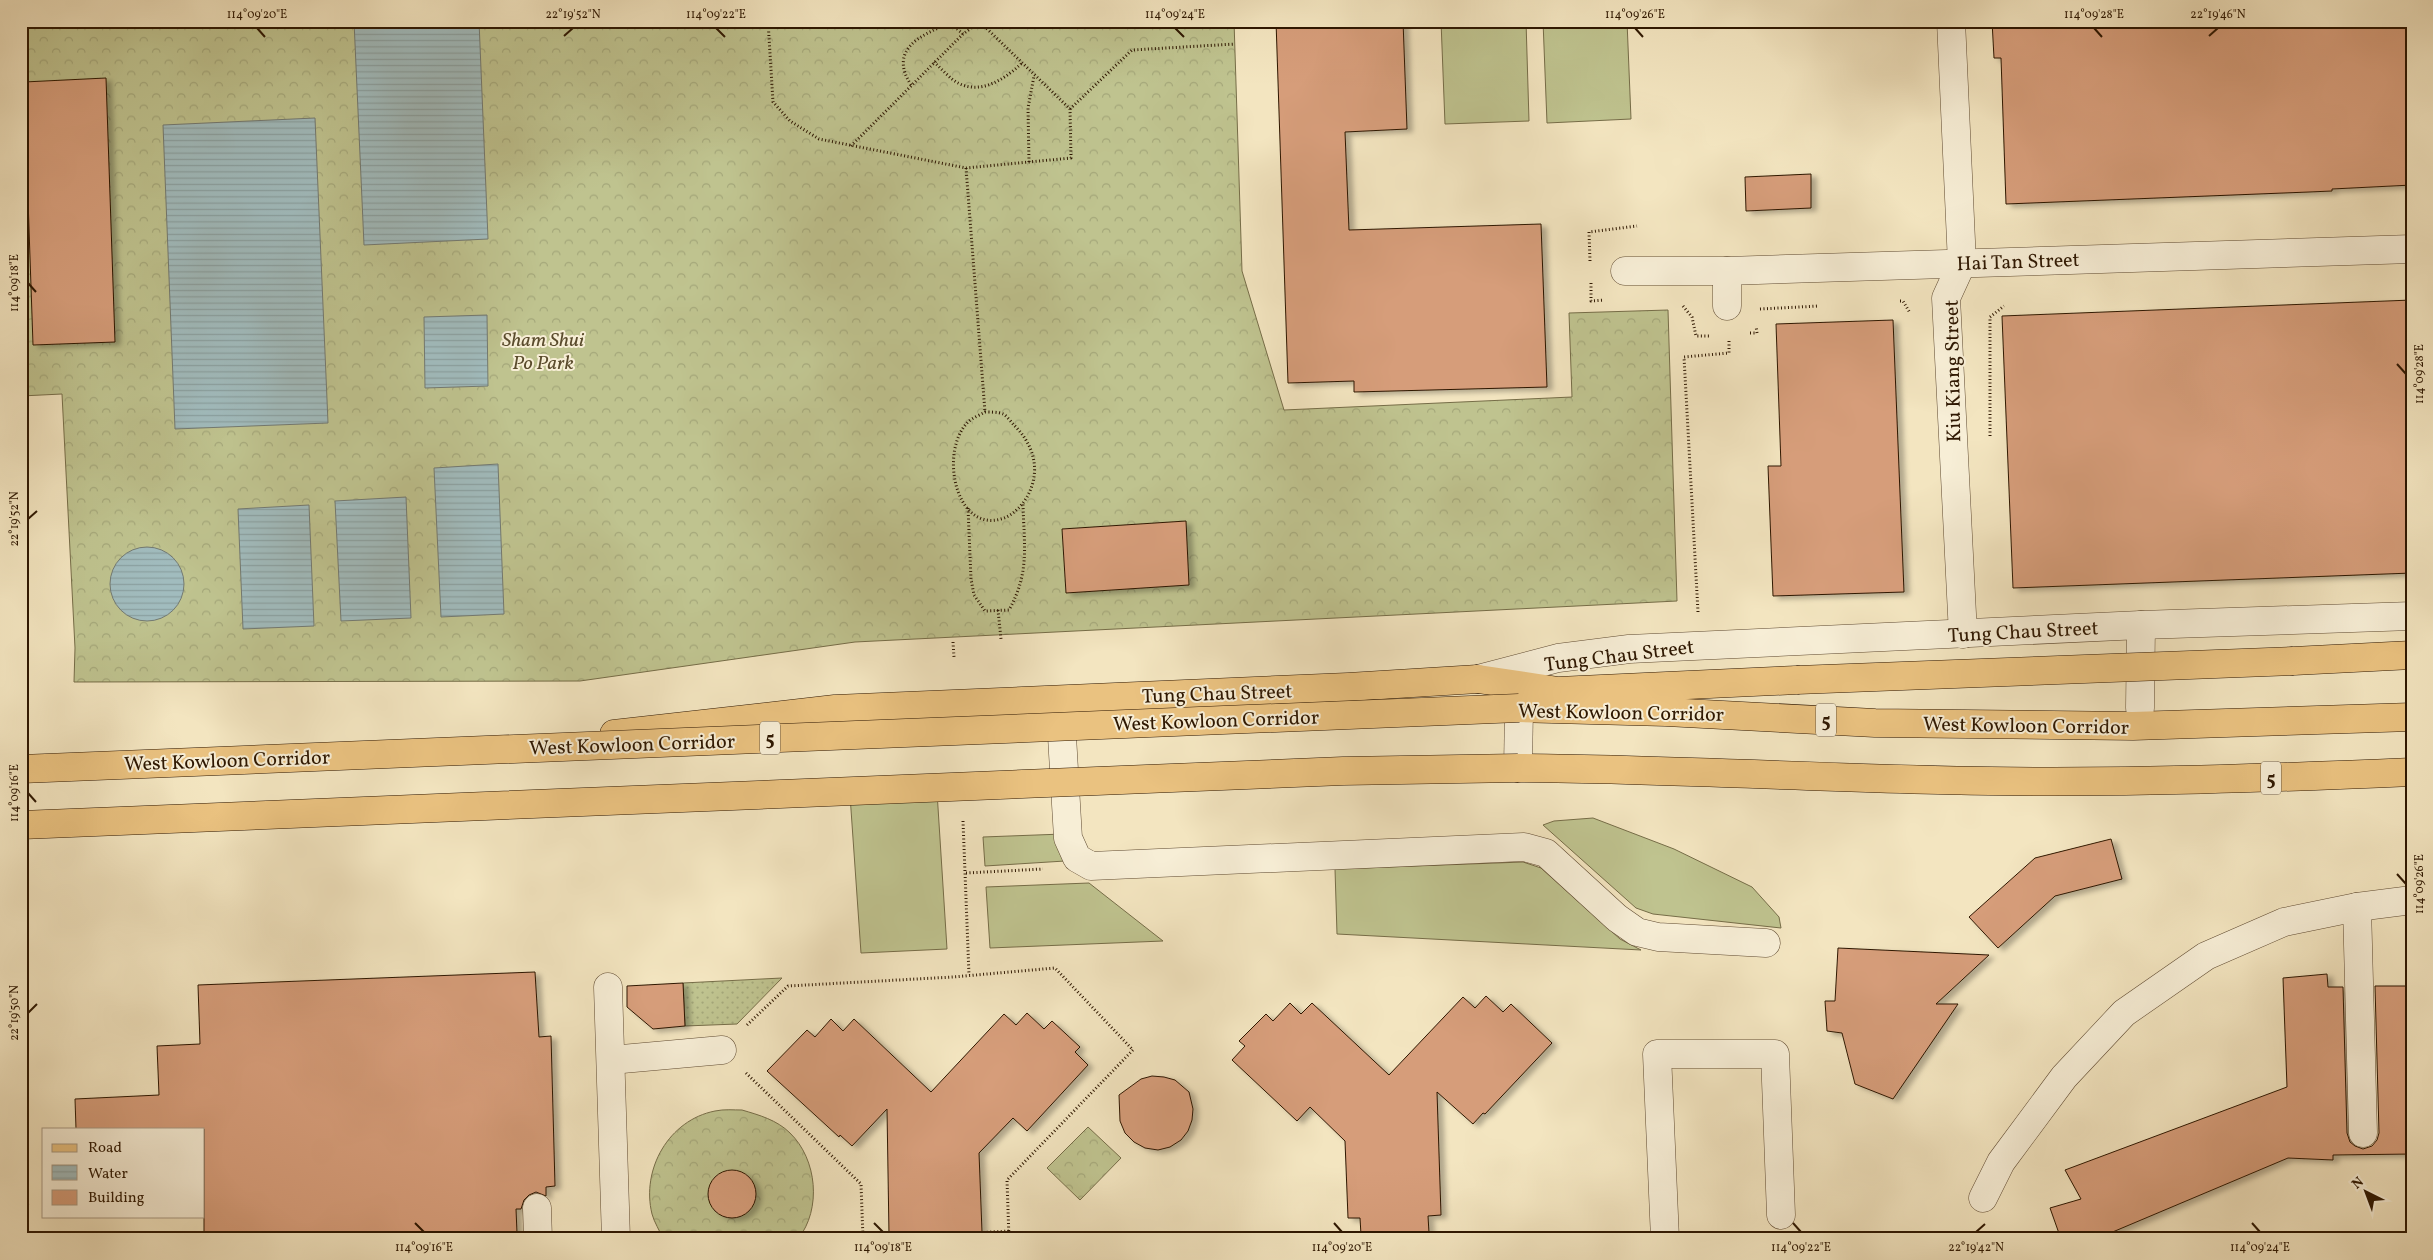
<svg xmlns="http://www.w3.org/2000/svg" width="2433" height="1260" font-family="Vollkorn,serif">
	<defs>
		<pattern id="forest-crowns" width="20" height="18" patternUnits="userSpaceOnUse" patternTransform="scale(1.25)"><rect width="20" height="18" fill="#bfc38f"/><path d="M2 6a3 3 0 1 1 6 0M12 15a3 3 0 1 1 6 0" fill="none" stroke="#a4a77a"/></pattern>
		<pattern id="garden-dots" width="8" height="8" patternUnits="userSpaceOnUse" patternTransform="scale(1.25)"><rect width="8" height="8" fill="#bfc38f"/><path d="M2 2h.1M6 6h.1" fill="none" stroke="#a4a77a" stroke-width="1.8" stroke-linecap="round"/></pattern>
		<pattern id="water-rules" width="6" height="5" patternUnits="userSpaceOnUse" patternTransform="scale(1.25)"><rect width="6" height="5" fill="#a1bcbe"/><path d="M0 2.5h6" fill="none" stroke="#8ba1a2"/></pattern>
		<filter id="shadow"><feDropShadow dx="5.5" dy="3" stdDeviation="2.5" flood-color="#0004"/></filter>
	</defs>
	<rect width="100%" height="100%" fill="#f3e5c0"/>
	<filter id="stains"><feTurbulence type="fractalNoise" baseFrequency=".004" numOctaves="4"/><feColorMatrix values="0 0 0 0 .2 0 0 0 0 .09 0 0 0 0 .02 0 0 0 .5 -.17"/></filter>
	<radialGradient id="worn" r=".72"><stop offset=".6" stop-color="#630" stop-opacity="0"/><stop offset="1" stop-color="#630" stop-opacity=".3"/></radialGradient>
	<!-- grass -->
	<g fill="#bfc38f" stroke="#766d48">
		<path d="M 1441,21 L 1526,21 L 1529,121 L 1445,124 Z"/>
		<path d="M 1543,21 L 1627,21 L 1631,119 L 1547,123 Z"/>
		<path d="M 936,776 L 947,949 L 861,953 L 849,781 Z"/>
		<path d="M 1593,818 L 1674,849 L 1752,887 L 1779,917 L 1781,928 L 1653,914 L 1636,908 L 1543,825 L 1554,821 Z"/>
		<path d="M 1063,834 L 1065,861 L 985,866 L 983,837 Z"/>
		<path d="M 1523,862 L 1541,868 L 1620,939 L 1641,950 L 1337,934 L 1335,869 Z"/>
		<path d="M 1089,883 L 1163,941 L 990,948 L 986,887 Z"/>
	</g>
	<!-- forest -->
	<g fill="url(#forest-crowns)" stroke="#766d48">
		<path d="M 21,21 L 1234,21 L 1242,271 L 1284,410 L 1572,397 L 1569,313 L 1668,310 L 1677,601 L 855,642 L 580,681 L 74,682 L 75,648 L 62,394 L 21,396 Z"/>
		<path d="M 742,1110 C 759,1115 777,1120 790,1133 C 817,1159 822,1209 798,1239 L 663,1239 C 660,1231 654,1222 652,1214 C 641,1169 669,1120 715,1111 C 724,1109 734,1110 742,1110 Z"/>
		<path d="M 1088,1127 L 1121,1158 L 1080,1200 L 1047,1168 Z"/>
	</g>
	<!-- garden -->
	<path fill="url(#garden-dots)" stroke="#766d48" d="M 782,978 L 737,1024 L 685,1026 L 683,983 Z"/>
	<!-- water -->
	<g fill="url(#water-rules)" stroke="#737a72">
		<path d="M 354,21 L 479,21 L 488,239 L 364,245 Z"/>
		<path d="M 315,118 L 328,423 L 175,429 L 163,125 Z"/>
		<path d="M 487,315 L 488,386 L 425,388 L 424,317 Z"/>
		<path d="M 498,464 L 504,614 L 441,617 L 434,468 Z"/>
		<path d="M 406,497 L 411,618 L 341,621 L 335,501 Z"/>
		<path d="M 309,505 L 314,626 L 243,629 L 238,509 Z"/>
		<circle cx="147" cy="584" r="37"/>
	</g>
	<!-- building -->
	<g fill="#d69d7a" stroke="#2e1701" filter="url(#shadow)">
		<path d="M 1276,21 L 1403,21 L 1407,129 L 1345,132 L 1349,230 L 1541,224 L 1547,387 L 1354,392 L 1354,381 L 1288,383 Z"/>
		<path d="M 1992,21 L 2412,21 L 2412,185 L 2332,189 L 2332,191 L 2309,192 L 2006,204 L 2001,58 L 1994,58 Z"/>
		<path d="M 106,78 L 115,342 L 33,345 L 24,82 Z"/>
		<path d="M 1811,174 L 1811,208 L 1746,211 L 1745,177 Z"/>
		<path d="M 2412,300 L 2412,573 L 2013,588 L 2002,316 Z"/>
		<path d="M 1893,320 L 1904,592 L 1773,596 L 1768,466 L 1781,466 L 1776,324 Z"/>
		<path d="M 1186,521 L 1189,585 L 1066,593 L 1062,529 Z"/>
		<path d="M 2111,839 L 2122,879 L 2055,896 L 1998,948 L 1969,917 L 2035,858 Z"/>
		<path d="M 1838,948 L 1989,955 L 1936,1004 L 1958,1004 L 1893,1099 L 1855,1084 L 1842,1033 L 1827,1031 L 1825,1001 L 1835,1001 Z"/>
		<path d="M 535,972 L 539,1037 L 551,1036 L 555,1186 L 546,1187 L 546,1196 L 536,1192 L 529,1195 L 524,1200 L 521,1209 L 516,1209 L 517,1233 L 388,1239 L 204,1239 L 204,1129 L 76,1129 L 75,1099 L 159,1095 L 157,1046 L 200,1044 L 198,985 Z"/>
		<path d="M 2327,974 L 2328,987 L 2343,987 L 2347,1133 L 2350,1142 L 2355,1146 L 2363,1149 L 2372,1146 L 2377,1140 L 2379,1133 L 2375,986 L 2412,986 L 2412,1154 L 2333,1155 L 2333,1160 L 2288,1158 L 2096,1239 L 2061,1239 L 2050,1208 L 2081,1199 L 2065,1170 L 2287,1087 L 2283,978 Z"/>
		<path d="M 683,983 L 685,1026 L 653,1029 L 627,1007 L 627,986 Z"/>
		<path d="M 1486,996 L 1503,1012 L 1511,1004 L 1552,1043 L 1485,1114 L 1483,1113 L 1473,1124 L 1437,1092 L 1441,1215 L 1428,1216 L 1429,1233 L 1423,1233 L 1423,1239 L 1366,1239 L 1366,1235 L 1361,1235 L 1360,1218 L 1348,1218 L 1345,1141 L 1310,1107 L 1297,1121 L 1232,1060 L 1245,1046 L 1239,1041 L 1266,1014 L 1273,1021 L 1290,1003 L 1301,1014 L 1312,1003 L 1389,1075 L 1463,997 L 1475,1008 Z"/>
		<path d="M 1027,1013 L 1044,1029 L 1052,1021 L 1080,1047 L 1075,1052 L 1088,1065 L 1027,1131 L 1013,1118 L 979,1153 L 982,1232 L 969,1232 L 970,1239 L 902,1239 L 902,1234 L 889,1235 L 887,1109 L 852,1146 L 840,1135 L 839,1137 L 767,1071 L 807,1030 L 815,1037 L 831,1019 L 843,1031 L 854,1019 L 931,1092 L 1004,1014 L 1016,1025 Z"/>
		<path d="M 1152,1076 L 1164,1077 L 1175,1080 L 1189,1092 L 1193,1109 L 1192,1120 L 1188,1131 L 1181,1140 L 1170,1147 L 1158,1150 L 1145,1148 L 1134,1142 L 1125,1133 L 1120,1121 L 1119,1095 L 1141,1079 Z"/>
		<circle cx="732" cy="1194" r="24"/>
	</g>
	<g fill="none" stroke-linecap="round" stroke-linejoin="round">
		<defs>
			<g id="minor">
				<path d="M 1951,21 L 1962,263 L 1946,298 L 1963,634"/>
				<path d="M 1625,271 L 1727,271 L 2412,249"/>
				<path d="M 1727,306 L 1727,271"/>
				<path d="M 1478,679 L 1558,658 L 1629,649 L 2141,625 L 2412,616"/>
				<path d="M 1060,702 L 1068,838 L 1077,858 L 1091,866 L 1524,847 L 1546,853 L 1617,918 L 1637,932 L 1658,937 L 1766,943"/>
				<path d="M 2140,708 L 2141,625"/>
				<path d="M 1518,768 L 1519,708"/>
				<path d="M 2357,907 L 2363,1133"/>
				<path d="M 608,987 L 616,1239"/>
				<path d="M 611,1060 L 722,1050"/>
				<path d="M 1983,1198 L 2001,1162 L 2064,1077 L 2124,1013 L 2206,956 L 2284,922 L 2357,907 L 2412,900"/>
				<path d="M 537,1208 L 538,1239"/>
				<path d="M 1665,1239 L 1657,1054 L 1775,1054 L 1781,1215"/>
			</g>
			<path id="major" d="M 614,734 L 835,709 L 1348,687 L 1478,679"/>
			<g id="highway">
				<path d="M 2293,661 L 2412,655"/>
				<path d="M 1478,679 L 1558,691 L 1797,680"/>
				<path d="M 1519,708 L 1666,712 L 1875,723 L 2133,726 L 2412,717"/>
				<path d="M 1518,768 C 1675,769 1832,779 1990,781 C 2131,783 2271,778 2412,772"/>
			</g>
		</defs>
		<!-- minor casing -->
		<use href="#minor" stroke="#5f4a31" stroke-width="29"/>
		<!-- major casing -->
		<use href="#major" stroke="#2e1701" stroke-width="29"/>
		<!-- highway casing -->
		<use href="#highway" stroke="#2e1701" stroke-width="29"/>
		<!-- path -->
		<g stroke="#2e1701" stroke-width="3" stroke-dasharray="1 2.5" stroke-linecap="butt">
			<path d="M 768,21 L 773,102 L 790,121 L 819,139 L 966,168 L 1071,158 L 1070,109 L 980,22"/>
			<path d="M 949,22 L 963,34"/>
			<path d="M 934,62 C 942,69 950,79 958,83 C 981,95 1005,79 1022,63"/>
			<path d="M 911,85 C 888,49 921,35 950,23"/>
			<path d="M 1070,109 L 1132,50 L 1235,44"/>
			<path d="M 851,146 L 963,34 L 981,21"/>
			<path d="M 1029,162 L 1028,108 L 1034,76"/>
			<path d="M 966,168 L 985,412"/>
			<path d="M 1590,261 L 1589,232 L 1637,226"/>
			<path d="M 1591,283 L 1591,301 L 1604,300"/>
			<path d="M 1900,301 L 1903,301 L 1910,313"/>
			<path d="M 1683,306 L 1692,317 L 1696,336 L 1709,336"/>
			<path d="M 1760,309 L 1819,306"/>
			<path d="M 1750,333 L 1757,333 L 1756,326"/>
			<path d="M 985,412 C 990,412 999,412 1003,414 C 1007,416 1011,422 1014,425 C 1035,446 1041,472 1027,497 C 1021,507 1012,516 1001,519 C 955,532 939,451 968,422 C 972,418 980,415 985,412 Z"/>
			<path d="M 1990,436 L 1990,317 L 2004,306"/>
			<path d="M 968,508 L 971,579 L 974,595 L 985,611 L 1009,610 C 1030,572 1024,546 1023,504"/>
			<path d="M 998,610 L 1001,639"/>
			<path d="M 1698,612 L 1684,357 L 1729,353 L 1729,340"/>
			<path d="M 953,642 L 954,657"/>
			<path d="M 963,821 L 969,975"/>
			<path d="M 966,873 L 1043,869"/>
			<path d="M 747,1025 L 788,986 L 953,977 L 1055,968 L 1133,1050 L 1007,1180 L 1009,1239"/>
			<path d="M 21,1060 L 24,1059"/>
			<path d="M 746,1073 L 861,1184 L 863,1239"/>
			<path d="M 21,1204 L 30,1203"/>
			<path d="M 868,1239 L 1009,1231"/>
		</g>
		<!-- minor -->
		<use href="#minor" stroke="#f7eed6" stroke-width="28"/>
		<!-- major -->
		<use href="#major" stroke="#eac280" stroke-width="28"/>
		<!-- highway -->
		<use href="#highway" stroke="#eac280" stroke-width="28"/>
		<defs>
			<g id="highway-bridge">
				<path d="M 1797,680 L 2293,661"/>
				<path d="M 21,769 L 1519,708"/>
				<path d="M 21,825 L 1343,771 L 1518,768"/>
			</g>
		</defs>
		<!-- highway-bridge casing -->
		<use href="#highway-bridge" stroke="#2e1701" stroke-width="29" stroke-linecap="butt"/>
		<!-- highway-bridge -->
		<use href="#highway-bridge" stroke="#eac280" stroke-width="28"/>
	</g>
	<!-- ticks -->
	<path fill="none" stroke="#2e1701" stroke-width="2" d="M 257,28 L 265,37M 716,28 L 725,37M 1175,28 L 1184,37M 1635,28 L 1643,37M 2094,28 L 2102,37M 564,36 L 573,28M 2209,36 L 2218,28M 28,283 L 36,292M 2397,364 L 2406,374M 28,519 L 37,511M 28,793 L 36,802M 2397,874 L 2406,884M 28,1013 L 37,1004M 415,1223 L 424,1232M 874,1223 L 883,1232M 1334,1223 L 1342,1232M 1793,1223 L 1801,1232M 2252,1223 L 2260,1232M 1976,1232 L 1985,1224"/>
	<g text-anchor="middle" stroke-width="4" stroke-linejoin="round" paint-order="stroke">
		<!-- shield labels -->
		<g fill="#f7eed6" stroke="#6a5841" stroke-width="1">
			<rect x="1816" y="703.5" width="20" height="33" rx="4"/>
			<rect x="760" y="721.5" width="20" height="33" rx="4"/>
			<rect x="2261" y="761.5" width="20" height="33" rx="4"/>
		</g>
		<g font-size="19" font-weight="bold" fill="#2e1701">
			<text x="1826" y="727">5</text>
			<text x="770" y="745">5</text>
			<text x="2271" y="785">5</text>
		</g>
		<!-- street labels -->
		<g font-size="20" fill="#2e1701" stroke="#f7eed6">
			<text transform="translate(2018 261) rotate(-2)" y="7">Hai Tan Street</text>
			<text transform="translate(1952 371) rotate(-91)" y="7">Kiu Kiang Street</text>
			<text transform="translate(2023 631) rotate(-3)" y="7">Tung Chau Street</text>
			<text transform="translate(1619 655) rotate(-7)" y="7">Tung Chau Street</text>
			<text transform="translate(1217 693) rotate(-2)" y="7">Tung Chau Street</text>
			<text transform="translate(1621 712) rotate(1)" y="7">West Kowloon Corridor</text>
			<text transform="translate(1216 720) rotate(-2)" y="7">West Kowloon Corridor</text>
			<text transform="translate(2026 725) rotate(1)" y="7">West Kowloon Corridor</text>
			<text transform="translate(632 744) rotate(-2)" y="7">West Kowloon Corridor</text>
			<text transform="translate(227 760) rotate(-2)" y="7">West Kowloon Corridor</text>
		</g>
		<!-- park labels -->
		<g font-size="20" font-style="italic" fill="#5a4b2c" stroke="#f7eed6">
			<text x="543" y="346">Sham Shui<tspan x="543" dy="23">Po Park</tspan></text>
		</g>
	</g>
	<!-- margin -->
	<rect width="2433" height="1260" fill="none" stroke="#f3e5c0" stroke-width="55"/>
	<!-- legend -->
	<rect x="42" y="1128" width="162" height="90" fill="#f7eed6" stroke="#a79881"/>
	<rect x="52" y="1144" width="25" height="8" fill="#eac280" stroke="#a79881"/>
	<text x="88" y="1152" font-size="15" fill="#2e1701">Road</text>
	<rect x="52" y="1165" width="25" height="15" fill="url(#water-rules)" stroke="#a79881"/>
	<text x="88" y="1178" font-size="15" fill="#2e1701">Water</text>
	<rect x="52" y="1190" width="25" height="15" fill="#d69d7a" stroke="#a79881"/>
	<text x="88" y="1202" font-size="15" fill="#2e1701">Building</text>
	<!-- north arrow -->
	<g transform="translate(2366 1192) rotate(318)" stroke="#f7eed6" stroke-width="4" paint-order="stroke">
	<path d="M0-4L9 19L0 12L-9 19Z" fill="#2e1701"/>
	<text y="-8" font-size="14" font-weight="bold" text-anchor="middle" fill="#2e1701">N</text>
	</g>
	<rect x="28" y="28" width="2378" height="1204" fill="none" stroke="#2e1701" stroke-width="2"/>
	<g font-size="12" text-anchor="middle" fill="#2e1701">
		<text x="257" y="18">114°09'20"E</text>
		<text x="573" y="18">22°19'52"N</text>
		<text x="716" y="18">114°09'22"E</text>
		<text x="1175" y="18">114°09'24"E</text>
		<text x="1635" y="18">114°09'26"E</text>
		<text x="2094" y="18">114°09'28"E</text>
		<text x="2218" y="18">22°19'46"N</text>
		<text transform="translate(14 283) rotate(-90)" y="4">114°09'18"E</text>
		<text transform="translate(2419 374) rotate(-90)" y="4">114°09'28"E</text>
		<text transform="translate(14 519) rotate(-90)" y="4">22°19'52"N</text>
		<text transform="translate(14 793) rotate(-90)" y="4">114°09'16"E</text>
		<text transform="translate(2419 884) rotate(-90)" y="4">114°09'26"E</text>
		<text transform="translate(14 1013) rotate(-90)" y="4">22°19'50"N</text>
		<text x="424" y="1251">114°09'16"E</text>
		<text x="883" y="1251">114°09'18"E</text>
		<text x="1342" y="1251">114°09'20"E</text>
		<text x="1801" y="1251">114°09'22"E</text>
		<text x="1976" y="1251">22°19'42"N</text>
		<text x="2260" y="1251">114°09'24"E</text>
	</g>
	<rect width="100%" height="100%" filter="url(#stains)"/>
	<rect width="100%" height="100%" fill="url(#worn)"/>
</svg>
